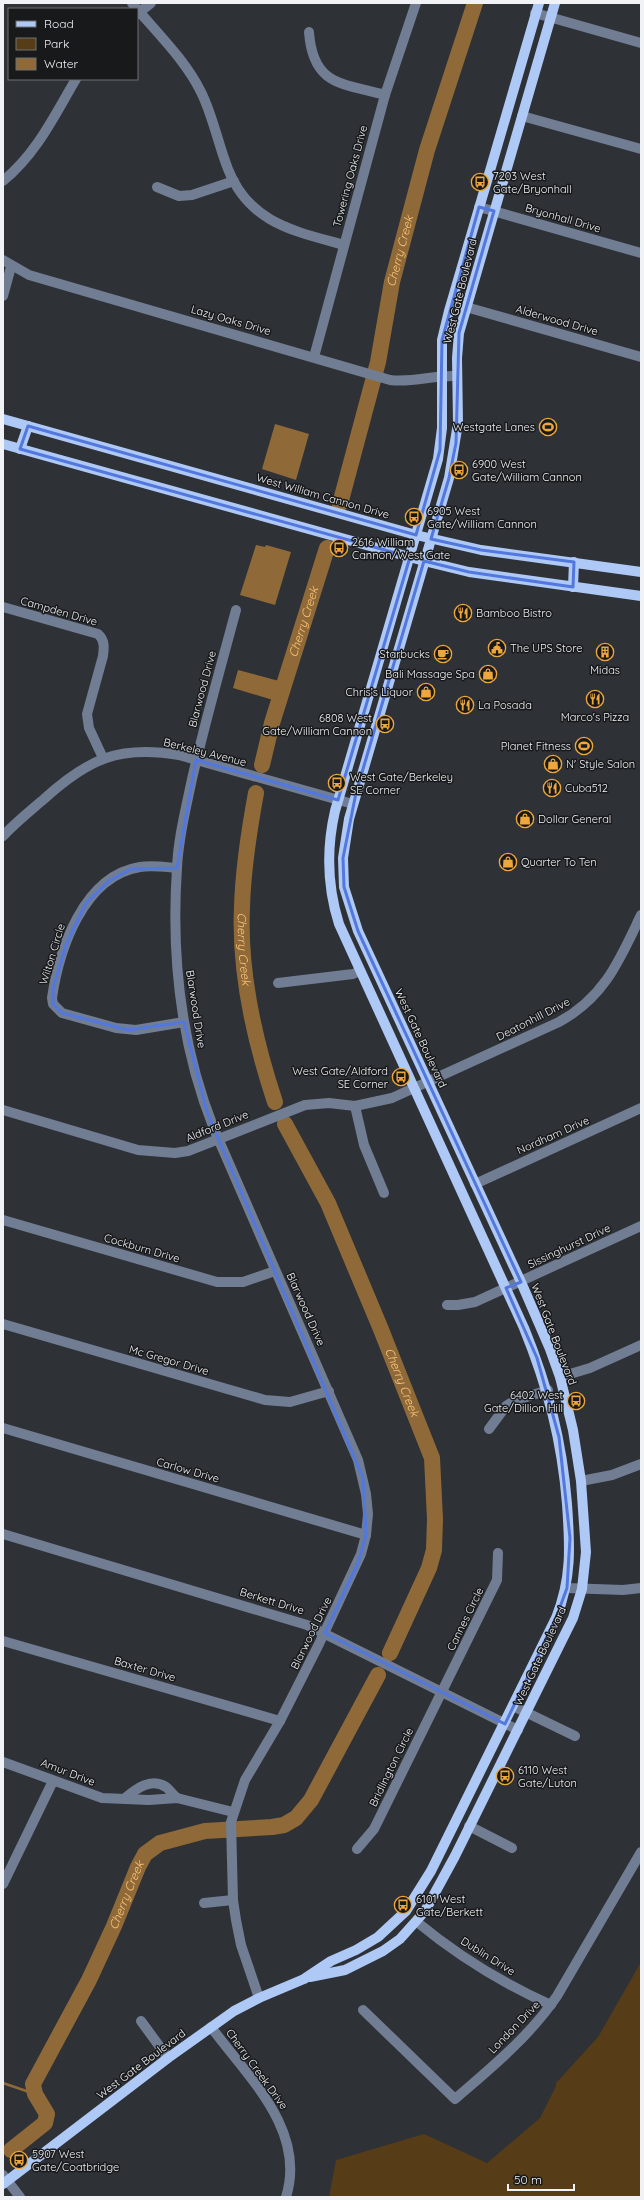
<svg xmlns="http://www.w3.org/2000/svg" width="644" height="2200" font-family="Quicksand,sans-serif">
	<rect width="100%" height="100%" fill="#2e3136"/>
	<!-- green -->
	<path fill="#563c17" d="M 641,1962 L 641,2197 L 329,2197 L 336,2160 L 424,2134 L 487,2163 L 540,2118 L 556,2086 L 556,2083 L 598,2037 Z"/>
	<!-- water -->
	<g fill="#8f6a38">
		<path d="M 275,424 L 309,434 L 296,480 L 262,469 Z"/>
		<path d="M 256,545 L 265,547 L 266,545 L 291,552 L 275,605 L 240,595 Z"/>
		<path d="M 238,670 L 279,681 L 273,700 L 233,688 Z"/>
	</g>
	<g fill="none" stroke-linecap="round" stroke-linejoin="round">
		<!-- stream -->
		<path stroke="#8f6a38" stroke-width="2.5" d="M 3,2083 L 35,2094"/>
		<!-- river -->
		<g stroke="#8f6a38" stroke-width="16">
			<path id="s1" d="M 340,504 L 378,362 L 392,282 L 427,150 L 475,3"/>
			<path id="s2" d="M 262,765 L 272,723 L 327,548"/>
			<path id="s3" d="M 256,793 C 249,831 243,869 242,907 C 239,971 255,1042 275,1102"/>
			<path id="s4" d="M 285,1124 L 328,1203 L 380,1327 L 432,1458 L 435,1519 L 434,1550 L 429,1568 L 390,1653"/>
			<path id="s5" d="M 11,2150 L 45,2123 L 47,2114 L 35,2094 L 33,2084 L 89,1980 L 114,1926 L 138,1867 L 145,1854 L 160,1843 L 205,1831 L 272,1827 L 284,1825 L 296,1818 L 311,1800 L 378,1675"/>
		</g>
		<!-- minor -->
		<g stroke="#707d93" stroke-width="10">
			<path d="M 132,3 C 155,31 185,59 201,92 C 213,116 218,144 228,169 C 249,223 294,231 344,245"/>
			<path d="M 535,13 L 641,43"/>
			<path d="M 137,14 L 151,3"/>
			<path d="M 309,32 C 313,86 342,83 385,95"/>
			<path d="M 522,116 L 641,149"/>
			<path d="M 3,181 C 37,153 54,116 76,79"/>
			<path d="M 157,187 L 179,196 L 192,195 L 234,181"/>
			<path d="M 479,207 L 641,253"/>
			<path d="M 3,260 L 29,275 L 390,380 C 412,383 434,375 456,376"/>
			<path d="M 3,296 L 11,267"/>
			<path d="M 466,307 L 641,357"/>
			<path d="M 314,357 L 385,95 L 416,3"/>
			<path d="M 3,607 L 98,634 C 105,640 104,648 103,656 L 87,714 L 89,728 L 103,758"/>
			<path d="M 236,610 C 221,666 205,722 192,779 C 186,808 178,839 177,868 C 171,957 181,1046 214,1129 L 358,1460 L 366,1494 L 368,1514 L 366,1535 L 361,1554 L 319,1644 L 280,1721 L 245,1780 L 231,1822 L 233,1900 L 236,1920 L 241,1945 L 259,1998"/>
			<path d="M 3,836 C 16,822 30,811 44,799 C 88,759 119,745 179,755 L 353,804"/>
			<path d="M 177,868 C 165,867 152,865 140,867 C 83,876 59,950 52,998 L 53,1004 L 62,1013 L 116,1028 L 136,1030 L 184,1022"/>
			<path d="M 278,983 L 353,974 L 360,971"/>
			<path d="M 355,1106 L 364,1145 L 384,1193"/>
			<path d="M 3,1110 L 138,1150 L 175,1153 L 188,1151 L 305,1105 L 329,1103 L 355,1106 L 392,1098 L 559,1022 C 605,997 620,959 641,915"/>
			<path d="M 475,1184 L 641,1108"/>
			<path d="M 3,1220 L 217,1282 L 243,1282 L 275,1271"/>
			<path d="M 447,1305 L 458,1305 L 475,1302 L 641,1226"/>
			<path d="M 3,1324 L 265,1400 L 290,1402 L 329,1391"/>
			<path d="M 560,1377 L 590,1368 L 641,1345"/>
			<path d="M 3,1428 L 366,1535"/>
			<path d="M 489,1429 L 506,1406 L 514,1401 L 548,1390"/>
			<path d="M 581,1481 L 612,1475 L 641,1464"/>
			<path d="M 3,1534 L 307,1625 L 518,1730"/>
			<path d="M 567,1588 L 623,1590 L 641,1588"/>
			<path d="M 3,1641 L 280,1721"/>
			<path d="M 513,1706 L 575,1736"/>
			<path d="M 3,1762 L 102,1798 L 149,1800 L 177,1798 L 233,1812"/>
			<path d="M 125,1798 C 136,1789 151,1777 166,1787 C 170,1790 173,1795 177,1798"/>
			<path d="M 469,1826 L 512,1848"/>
			<path d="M 357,1849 L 374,1829 L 497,1580 L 498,1553"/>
			<path d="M 3,1884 L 53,1781"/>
			<path d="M 204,1903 L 233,1900"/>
			<path d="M 417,1922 C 457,1955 504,1984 551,2005"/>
			<path d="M 363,2010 L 455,2099 C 492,2067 529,2037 557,1996 L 641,1852"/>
			<path d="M 141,2021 L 168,2058"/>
			<path d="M 211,2027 C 247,2076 307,2130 286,2197"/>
			<path d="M 3,2175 L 20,2197"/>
		</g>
		<!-- major -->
		<g stroke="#aec9f6" stroke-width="10">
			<path d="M 3,419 L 416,535 L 481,550 L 641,572"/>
			<path d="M 3,444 L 424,561 L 469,572 L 641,596"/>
			<path d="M 20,449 L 28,426"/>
			<path d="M 573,587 L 574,562"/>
			<path d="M 310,1977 L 345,1970 L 383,1951 L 400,1939 L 425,1911 L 455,1856 L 573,1618 L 582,1589 L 586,1552 L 581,1481 L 573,1430 L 560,1377 L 550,1349 L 521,1282 L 358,931 L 344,887 L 343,858 L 349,819 L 449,478 L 458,423 L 457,358 L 459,333 L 555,3"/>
			<path d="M 3,2184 L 168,2058 L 234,2011 L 259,1998 L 304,1979 L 331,1961 L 356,1950 L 378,1937 L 406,1911 L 431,1871 L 556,1618 C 572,1578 570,1546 567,1504 C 562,1441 548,1387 524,1328 L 339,924 C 327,886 326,850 335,811 L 438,459 L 442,428 L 442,340 L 449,311 L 539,3"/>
		</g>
	</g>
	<!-- marked area -->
	<path fill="none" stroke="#5277df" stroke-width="3" stroke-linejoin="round" d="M 479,207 L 494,211 L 459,333 L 456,443 L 449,478 L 431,539 L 481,550 L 574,562 L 573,587 L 469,572 L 424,561 L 356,793 L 343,858 L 344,887 L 358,931 L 521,1282 L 506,1288 L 537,1358 L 559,1437 L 570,1538 L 567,1588 L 556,1618 L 505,1724 L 325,1633 L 358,1563 L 366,1535 L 363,1478 L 207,1112 L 184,1022 L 128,1030 L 62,1013 L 53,1004 L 53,989 L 66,945 L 86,903 L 109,881 L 131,869 L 177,868 L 196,760 L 338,800 L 410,557 L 20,449 L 28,426 L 416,535 L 440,450 L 442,340 Z"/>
	<!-- icons -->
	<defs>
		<symbol id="bus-ring" viewBox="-11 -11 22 22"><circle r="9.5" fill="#18191b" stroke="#eea73c" stroke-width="1.5"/><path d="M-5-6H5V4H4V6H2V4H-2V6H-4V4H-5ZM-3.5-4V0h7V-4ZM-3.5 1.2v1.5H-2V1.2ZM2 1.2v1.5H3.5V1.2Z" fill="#eea73c"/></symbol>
		<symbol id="stadium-ring" viewBox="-11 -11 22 22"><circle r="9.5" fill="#18191b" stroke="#eea73c" stroke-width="1.5"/><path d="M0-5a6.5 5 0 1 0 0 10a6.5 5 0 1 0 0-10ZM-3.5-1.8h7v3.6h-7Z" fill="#eea73c"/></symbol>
		<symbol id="restaurant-ring" viewBox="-11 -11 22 22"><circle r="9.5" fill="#18191b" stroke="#eea73c" stroke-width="1.5"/><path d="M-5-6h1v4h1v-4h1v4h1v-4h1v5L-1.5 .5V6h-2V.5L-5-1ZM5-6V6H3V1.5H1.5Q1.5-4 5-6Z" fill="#eea73c"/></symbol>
		<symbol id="civic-ring" viewBox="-11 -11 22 22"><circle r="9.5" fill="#18191b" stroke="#eea73c" stroke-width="1.5"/><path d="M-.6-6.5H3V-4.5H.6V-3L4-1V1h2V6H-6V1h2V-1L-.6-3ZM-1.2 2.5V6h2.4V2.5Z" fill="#eea73c"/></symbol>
		<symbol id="building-ring" viewBox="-11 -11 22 22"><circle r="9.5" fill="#18191b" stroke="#eea73c" stroke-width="1.5"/><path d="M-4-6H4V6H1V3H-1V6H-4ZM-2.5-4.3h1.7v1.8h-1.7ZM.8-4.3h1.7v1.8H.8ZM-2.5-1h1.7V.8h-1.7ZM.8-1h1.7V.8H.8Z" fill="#eea73c"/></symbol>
		<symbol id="cafe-ring" viewBox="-11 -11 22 22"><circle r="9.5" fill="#18191b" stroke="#eea73c" stroke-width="1.5"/><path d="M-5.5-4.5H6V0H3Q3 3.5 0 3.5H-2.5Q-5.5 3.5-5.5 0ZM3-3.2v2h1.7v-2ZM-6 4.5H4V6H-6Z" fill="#eea73c"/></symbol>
		<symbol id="shop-ring" viewBox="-11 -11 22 22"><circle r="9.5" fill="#18191b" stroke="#eea73c" stroke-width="1.5"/><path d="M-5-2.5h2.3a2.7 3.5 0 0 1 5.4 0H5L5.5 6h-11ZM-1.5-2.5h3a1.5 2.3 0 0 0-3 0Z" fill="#eea73c"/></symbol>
	</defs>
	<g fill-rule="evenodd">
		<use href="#bus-ring" x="470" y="172" width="20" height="20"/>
		<use href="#stadium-ring" x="538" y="417" width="20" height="20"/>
		<use href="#bus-ring" x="449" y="460" width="20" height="20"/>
		<use href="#bus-ring" x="404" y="507" width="20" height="20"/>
		<use href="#bus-ring" x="329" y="538" width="20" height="20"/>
		<use href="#restaurant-ring" x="453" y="603" width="20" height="20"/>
		<use href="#civic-ring" x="487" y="638" width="20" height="20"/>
		<use href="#building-ring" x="595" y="642" width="20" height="20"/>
		<use href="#cafe-ring" x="433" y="644" width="20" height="20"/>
		<use href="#shop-ring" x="478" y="664" width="20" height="20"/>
		<use href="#shop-ring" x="416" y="682" width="20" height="20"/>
		<use href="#restaurant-ring" x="585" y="689" width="20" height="20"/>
		<use href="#restaurant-ring" x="455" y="695" width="20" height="20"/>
		<use href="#bus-ring" x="375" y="714" width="20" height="20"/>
		<use href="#stadium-ring" x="574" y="736" width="20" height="20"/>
		<use href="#shop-ring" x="543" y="754" width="20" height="20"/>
		<use href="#bus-ring" x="327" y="773" width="20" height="20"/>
		<use href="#restaurant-ring" x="542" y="778" width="20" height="20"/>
		<use href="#shop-ring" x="515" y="809" width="20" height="20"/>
		<use href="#shop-ring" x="498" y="852" width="20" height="20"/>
		<use href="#bus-ring" x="391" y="1067" width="20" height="20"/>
		<use href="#bus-ring" x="566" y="1391" width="20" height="20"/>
		<use href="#bus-ring" x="495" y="1766" width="20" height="20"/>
		<use href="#bus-ring" x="393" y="1895" width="20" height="20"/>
		<use href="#bus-ring" x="9" y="2150" width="20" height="20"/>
	</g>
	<g text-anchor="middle" stroke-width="3" stroke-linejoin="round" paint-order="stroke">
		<!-- street labels -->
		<g font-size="11" fill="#f0f2f5" stroke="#18191b">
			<text transform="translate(350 176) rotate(-75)" y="4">Towering Oaks Drive</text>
			<text transform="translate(563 218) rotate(16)" y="4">Bryonhall Drive</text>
			<text transform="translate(460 291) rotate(-76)" y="4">West Gate Boulevard</text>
			<text transform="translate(231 320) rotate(16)" y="4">Lazy Oaks Drive</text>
			<text transform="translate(557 320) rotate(16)" y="4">Alderwood Drive</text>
			<text transform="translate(323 496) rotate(16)" y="4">West William Cannon Drive</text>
			<text transform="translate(59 611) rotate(16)" y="4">Campden Drive</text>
			<text transform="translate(202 689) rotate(-75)" y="4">Blarwood Drive</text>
			<text transform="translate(205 752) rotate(14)" y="4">Berkeley Avenue</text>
			<text transform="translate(52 954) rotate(-73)" y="4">Wilton Circle</text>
			<text transform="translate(196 1009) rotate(81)" y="4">Blarwood Drive</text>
			<text transform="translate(533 1019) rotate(-27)" y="4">Deatonhill Drive</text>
			<text transform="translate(421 1038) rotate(65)" y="4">West Gate Boulevard</text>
			<text transform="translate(217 1126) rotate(-22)" y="4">Aldford Drive</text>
			<text transform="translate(553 1135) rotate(-24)" y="4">Nordham Drive</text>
			<text transform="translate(569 1246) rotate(-25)" y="4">Sissinghurst Drive</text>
			<text transform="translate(142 1248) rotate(16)" y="4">Cockburn Drive</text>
			<text transform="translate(306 1309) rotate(66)" y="4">Blarwood Drive</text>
			<text transform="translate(554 1334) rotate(69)" y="4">West Gate Boulevard</text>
			<text transform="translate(169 1360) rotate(16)" y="4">Mc Gregor Drive</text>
			<text transform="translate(188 1470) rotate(16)" y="4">Carlow Drive</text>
			<text transform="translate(272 1601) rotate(17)" y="4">Berkett Drive</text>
			<text transform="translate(465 1619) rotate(-64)" y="4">Cannes Circle</text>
			<text transform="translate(311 1633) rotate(-64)" y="4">Blarwood Drive</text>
			<text transform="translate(540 1656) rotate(-65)" y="4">West Gate Boulevard</text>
			<text transform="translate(145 1669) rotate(16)" y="4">Baxter Drive</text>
			<text transform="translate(391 1767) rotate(-64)" y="4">Bridlington Circle</text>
			<text transform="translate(68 1772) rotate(21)" y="4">Amur Drive</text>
			<text transform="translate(488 1956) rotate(32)" y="4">Dublin Drive</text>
			<text transform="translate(514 2027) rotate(-46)" y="4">London Drive</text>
			<text transform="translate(141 2064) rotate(-37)" y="4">West Gate Boulevard</text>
			<text transform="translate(257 2069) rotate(54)" y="4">Cherry Creek Drive</text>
		</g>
		<!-- poi labels -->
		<g font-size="11" fill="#f0f2f5" stroke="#18191b" text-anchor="start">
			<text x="493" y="180">7203 West<tspan x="493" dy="13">Gate/Bryonhall</tspan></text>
			<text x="535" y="431" text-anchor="end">Westgate Lanes</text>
			<text x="472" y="468">6900 West<tspan x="472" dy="13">Gate/William Cannon</tspan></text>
			<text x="427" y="515">6905 West<tspan x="427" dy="13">Gate/William Cannon</tspan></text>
			<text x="352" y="546">2616 William<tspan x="352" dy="13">Cannon/West Gate</tspan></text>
			<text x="476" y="617">Bamboo Bistro</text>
			<text x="510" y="652">The UPS Store</text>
			<text x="430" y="658" text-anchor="end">Starbucks</text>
			<text x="605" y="674" text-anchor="middle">Midas</text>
			<text x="475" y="678" text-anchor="end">Bali Massage Spa</text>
			<text x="413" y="696" text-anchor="end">Chris’s Liquor</text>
			<text x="478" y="709">La Posada</text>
			<text x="595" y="721" text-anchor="middle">Marco's Pizza</text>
			<text x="372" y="722" text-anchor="end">6808 West<tspan x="372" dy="13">Gate/William Cannon</tspan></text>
			<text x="571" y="750" text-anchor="end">Planet Fitness</text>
			<text x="566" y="768">N' Style Salon</text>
			<text x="350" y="781">West Gate/Berkeley<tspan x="350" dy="13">SE Corner</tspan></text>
			<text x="565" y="792">Cuba512</text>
			<text x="538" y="823">Dollar General</text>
			<text x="521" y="866">Quarter To Ten</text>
			<text x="388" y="1075" text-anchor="end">West Gate/Aldford<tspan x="388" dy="13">SE Corner</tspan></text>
			<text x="563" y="1399" text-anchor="end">6402 West<tspan x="563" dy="13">Gate/Dillion Hill</tspan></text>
			<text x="518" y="1774">6110 West<tspan x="518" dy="13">Gate/Luton</tspan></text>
			<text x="416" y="1903">6101 West<tspan x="416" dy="13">Gate/Berkett</tspan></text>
			<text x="32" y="2158">5907 West<tspan x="32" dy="13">Gate/Coatbridge</tspan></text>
		</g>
		<!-- water labels -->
		<g font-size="12" font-style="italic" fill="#fdc57a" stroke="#18191b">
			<text dy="4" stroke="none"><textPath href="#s1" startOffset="260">Cherry Creek</textPath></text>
			<text dy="4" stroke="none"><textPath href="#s2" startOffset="149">Cherry Creek</textPath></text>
			<text dy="4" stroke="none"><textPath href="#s3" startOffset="157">Cherry Creek</textPath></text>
			<text dy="4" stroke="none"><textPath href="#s4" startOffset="284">Cherry Creek</textPath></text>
			<text dy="4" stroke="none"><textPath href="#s5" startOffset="297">Cherry Creek</textPath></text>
		</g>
	</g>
	<!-- border -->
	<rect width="644" height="2200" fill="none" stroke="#f0f2f5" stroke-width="8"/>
	<!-- legend -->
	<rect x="8" y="8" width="130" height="72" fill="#18191b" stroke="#6e7072"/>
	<rect x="16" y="21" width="20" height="6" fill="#aec9f6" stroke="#6e7072"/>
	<text x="44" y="28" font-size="12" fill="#f0f2f5">Road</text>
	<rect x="16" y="38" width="20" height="12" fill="#563c17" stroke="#6e7072"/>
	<text x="44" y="48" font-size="12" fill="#f0f2f5">Park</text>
	<rect x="16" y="58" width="20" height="12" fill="#8f6a38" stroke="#6e7072"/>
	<text x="44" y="68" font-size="12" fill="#f0f2f5">Water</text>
	<!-- scale -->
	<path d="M508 2184v6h66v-6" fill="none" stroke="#f0f2f5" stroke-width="2"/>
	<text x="514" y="2184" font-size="12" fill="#f0f2f5" stroke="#18191b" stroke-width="3" paint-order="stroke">50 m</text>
</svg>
